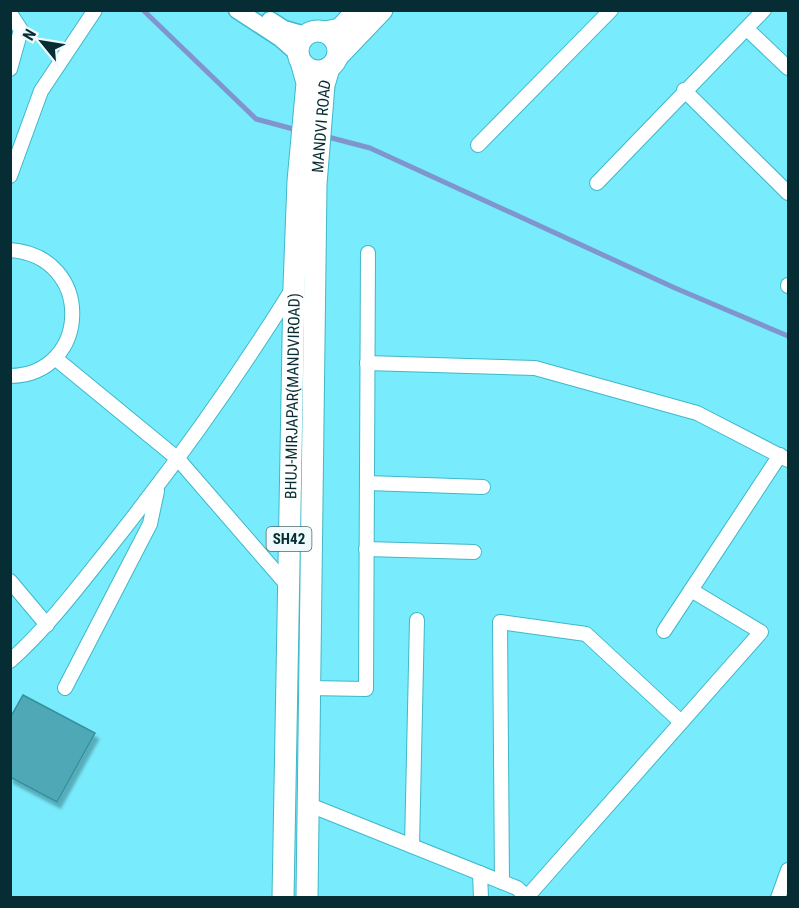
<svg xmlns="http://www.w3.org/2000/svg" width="799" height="908" font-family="'Roboto Condensed',sans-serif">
	<defs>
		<filter id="shadow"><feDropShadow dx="3.5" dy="6" stdDeviation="1.5" flood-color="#0004"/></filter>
	</defs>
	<rect width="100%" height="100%" fill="#78ebfd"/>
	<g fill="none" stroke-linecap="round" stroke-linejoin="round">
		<!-- stream -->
		<g stroke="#8094cd" stroke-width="5">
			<path d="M 143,10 L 256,119 L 297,130"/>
			<path d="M 324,136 L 370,148 L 675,288 L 788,336"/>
		</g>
	</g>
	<!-- building -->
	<path fill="#4fa8b6" stroke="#36909e" stroke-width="1.5" filter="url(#shadow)" d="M 23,695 L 95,733 L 57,802 L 10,777 L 10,718 Z"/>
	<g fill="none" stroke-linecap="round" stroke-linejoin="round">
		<defs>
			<g id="minor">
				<path d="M 10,13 L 21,30 L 10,69"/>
				<path d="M 747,29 L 788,68"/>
				<path d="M 684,90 L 788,193"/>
				<path d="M 478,145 L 611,10"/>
				<path d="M 10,176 L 41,91 L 95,10"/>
				<path d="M 597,183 L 764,10"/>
				<path d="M 10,250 C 95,256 91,375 10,376"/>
				<path d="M 788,286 L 788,285"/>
				<path d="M 55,358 L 178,459 L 288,586"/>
				<path d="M 367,363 L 535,368 L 697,413 L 788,460"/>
				<path d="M 367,483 L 483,487"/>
				<path d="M 366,549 L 474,552"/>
				<path d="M 10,581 L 47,625"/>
				<path d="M 664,631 L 780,455"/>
				<path d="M 10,661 C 48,627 78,587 109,548 C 175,465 237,378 293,288"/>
				<path d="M 65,688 L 150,524 L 157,491"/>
				<path d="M 309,688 L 366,689 L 368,253"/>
				<path d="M 307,804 L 517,888 L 528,898"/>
				<path d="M 412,846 L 417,620"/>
				<path d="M 480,873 L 481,898"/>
				<path d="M 502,882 L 500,622 L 586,634 L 681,722"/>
				<path d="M 527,897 L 761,632 L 691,590"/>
				<path d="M 778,898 L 788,870"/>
			</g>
			<g id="tertiary">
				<path d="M 237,10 L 280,38 L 297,53"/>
				<path d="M 270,20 L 284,29 L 305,35"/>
			</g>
			<g id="primary">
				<circle cx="318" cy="51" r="20"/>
				<path d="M 325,32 L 340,29 L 358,10"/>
				<path d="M 338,56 L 382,10"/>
				<path id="s1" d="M 283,898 L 294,286 L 298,181 L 307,83 L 302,65"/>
				<path id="s2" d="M 307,898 L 316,184 L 324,85 L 329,68"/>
			</g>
		</defs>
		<!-- minor casing -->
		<use href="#minor" stroke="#3fb8ca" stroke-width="16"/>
		<!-- tertiary casing -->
		<use href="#tertiary" stroke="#3fb8ca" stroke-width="19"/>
		<!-- primary casing -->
		<use href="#primary" stroke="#3fb8ca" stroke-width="23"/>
		<!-- minor -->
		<use href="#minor" stroke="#fff" stroke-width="14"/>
		<!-- tertiary -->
		<use href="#tertiary" stroke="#fff" stroke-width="16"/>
		<!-- primary -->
		<use href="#primary" stroke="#fff" stroke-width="21"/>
	</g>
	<g text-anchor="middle" stroke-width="6" stroke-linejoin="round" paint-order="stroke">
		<!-- shield labels -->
		<rect fill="#f0fafc" stroke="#4c6a6f" stroke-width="1.5" x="266.5" y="527" width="45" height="24" rx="4.5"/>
		<g font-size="15" font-weight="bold" fill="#062d33">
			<text x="289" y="544">SH42</text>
		</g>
		<!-- street labels -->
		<g font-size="16" fill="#062d33" stroke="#f0fafc">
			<text dy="6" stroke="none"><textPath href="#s2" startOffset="772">MANDVI ROAD</textPath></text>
			<text dy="6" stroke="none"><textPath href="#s1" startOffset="502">BHUJ-MIRJAPAR(MANDVIROAD)</textPath></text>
		</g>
	</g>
	<!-- border -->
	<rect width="799" height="908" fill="none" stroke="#062d33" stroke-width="24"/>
	<!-- north arrow -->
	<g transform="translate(42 42) rotate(300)" stroke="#f0fafc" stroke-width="4.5" paint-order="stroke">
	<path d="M0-4.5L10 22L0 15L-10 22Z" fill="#062d33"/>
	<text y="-9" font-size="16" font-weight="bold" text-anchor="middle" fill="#062d33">N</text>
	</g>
</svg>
